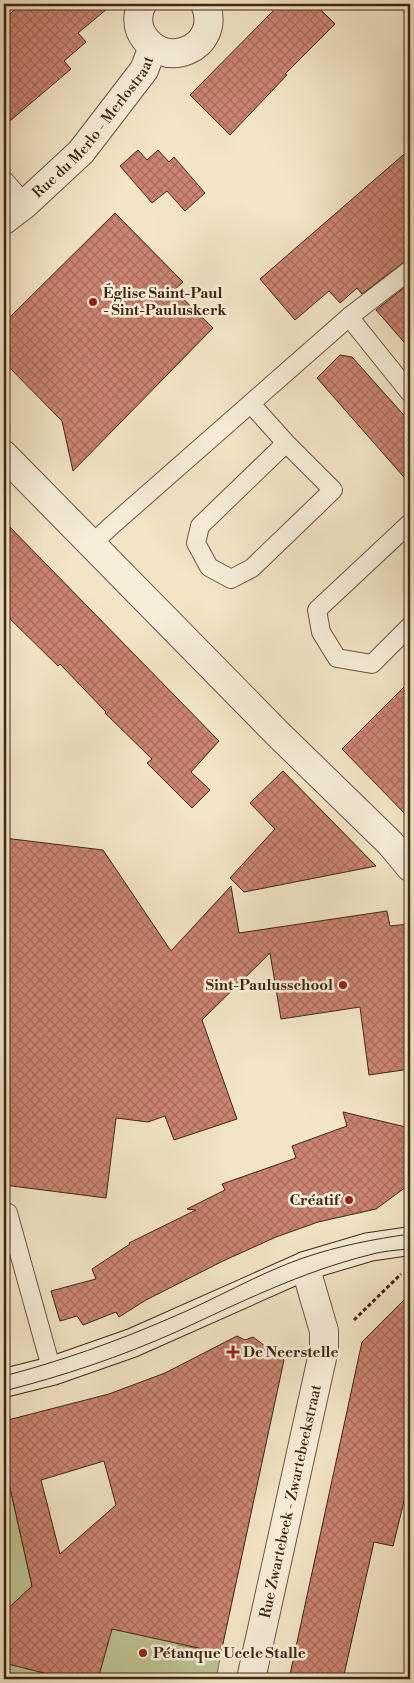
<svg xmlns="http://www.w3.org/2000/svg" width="414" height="1683" font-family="'Libre Bodoni',serif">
	<defs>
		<pattern id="building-cross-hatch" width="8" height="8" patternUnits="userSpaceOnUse" patternTransform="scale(1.25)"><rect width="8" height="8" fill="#cc8472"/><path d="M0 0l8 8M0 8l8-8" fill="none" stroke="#a76c5c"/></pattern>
	</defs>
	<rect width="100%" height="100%" fill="#f2e5c6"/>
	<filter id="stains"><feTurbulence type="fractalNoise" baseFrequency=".004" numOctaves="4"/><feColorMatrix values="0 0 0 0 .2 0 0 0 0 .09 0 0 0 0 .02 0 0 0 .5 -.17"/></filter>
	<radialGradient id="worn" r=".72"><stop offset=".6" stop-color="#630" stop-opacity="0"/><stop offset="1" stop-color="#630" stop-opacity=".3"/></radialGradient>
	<!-- pitch -->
	<path fill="#bdc393" stroke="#7e7553" d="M 4,1461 L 32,1586 L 178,1643 L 178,1645 L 221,1653 L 216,1679 L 4,1679 Z"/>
	<!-- building -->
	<g fill="url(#building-cross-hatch)" stroke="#3e2713" fill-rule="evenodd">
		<path d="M 21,4 L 113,4 L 78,33 L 86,42 L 64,61 L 71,69 L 4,126 L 4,19 Z"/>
		<path d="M 280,4 L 315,4 L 335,24 L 285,74 L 287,75 L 230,135 L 190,95 Z"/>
		<path d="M 410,149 L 410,260 L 404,262 L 362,294 L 357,288 L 340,303 L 329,291 L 295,320 L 260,279 Z"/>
		<path d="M 138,150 L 147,160 L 158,150 L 169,162 L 174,157 L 205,193 L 185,211 L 167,191 L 152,203 L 120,166 Z"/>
		<path d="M 115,213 L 183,282 L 174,290 L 213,328 L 73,471 L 62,421 L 4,362 L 4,323 Z"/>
		<path d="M 410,283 L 410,349 L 376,310 Z"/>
		<path d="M 340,355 L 352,357 L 410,422 L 410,484 L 317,378 Z"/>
		<path d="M 4,521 L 219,741 L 191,772 L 210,790 L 192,808 L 147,763 L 152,759 L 105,713 L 106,712 L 60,664 L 58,666 L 4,613 Z"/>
		<path d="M 410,681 L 410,819 L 342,749 Z"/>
		<path d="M 283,771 L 376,866 L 244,892 L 230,878 L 275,829 L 250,803 Z"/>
		<path d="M 4,838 L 103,850 L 171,951 L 231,886 L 239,933 L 387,911 L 390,926 L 410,924 L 410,1069 L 369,1075 L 360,1007 L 281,1019 L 270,953 L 202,1020 L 237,1119 L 174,1140 L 165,1116 L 148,1122 L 116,1118 L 106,1198 L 4,1185 Z"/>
		<path d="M 343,1112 L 410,1128 L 410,1184 L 376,1209 L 318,1222 L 276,1237 L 223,1261 L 146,1300 L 119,1317 L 116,1312 L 83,1325 L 77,1316 L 60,1321 L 51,1291 L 96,1279 L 92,1269 L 130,1244 L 129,1243 L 196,1210 L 187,1209 L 225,1190 L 222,1184 L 296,1158 L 292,1146 L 347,1126 Z"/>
		<path d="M 410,1294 L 410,1490 L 407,1489 L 393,1546 L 374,1542 L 343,1679 L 289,1679 L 362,1342 Z"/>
		<path d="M 237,1336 L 245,1340 L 253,1337 L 284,1360 L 221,1653 L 112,1629 L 98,1679 L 68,1679 L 4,1663 L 4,1612 L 32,1586 L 4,1461 L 4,1421 L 109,1394 L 165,1373 ZM 104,1461 L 116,1505 L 60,1554 L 41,1480 Z"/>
	</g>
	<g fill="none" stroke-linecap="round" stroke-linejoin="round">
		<defs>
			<g id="lane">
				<path d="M 4,180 L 25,204"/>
				<path d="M 349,317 L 410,270"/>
				<path d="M 251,404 L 286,443 L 333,490 L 252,568 L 231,579 L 209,567 L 196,543 L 200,526 L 286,443"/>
				<path d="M 410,523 L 317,610 L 321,632 L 337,658 L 372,664 L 410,626"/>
				<path d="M 92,544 L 110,527 L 349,317 L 410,393"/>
				<path d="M 4,1213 L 8,1213 L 52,1371"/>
			</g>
			<g id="street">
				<path d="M 142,4 C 138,11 137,22 140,30 C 160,75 224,48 205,4"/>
				<path id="s1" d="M 4,220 L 25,204 L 81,152 L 144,70 L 153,47"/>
				<path d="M 4,455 L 278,734 L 390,843 L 410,867"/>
				<path id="s2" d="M 251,1679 L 324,1349 L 324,1331 L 305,1266"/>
			</g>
			<path id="secondary" d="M 4,1383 L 52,1371 L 132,1343 L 305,1266 L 369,1247 L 410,1241"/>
		</defs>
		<!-- lane casing -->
		<use href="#lane" stroke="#6b5640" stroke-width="20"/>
		<!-- street casing -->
		<use href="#street" stroke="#6b5640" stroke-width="30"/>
		<!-- secondary casing -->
		<use href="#secondary" stroke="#3e2713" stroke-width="30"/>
		<!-- path -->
		<g stroke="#3e2713" stroke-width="3" stroke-dasharray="4 2.5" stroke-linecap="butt">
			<path d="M 4,420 L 9,425"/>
			<path d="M 354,1320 L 401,1274"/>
		</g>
		<!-- lane -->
		<use href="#lane" stroke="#f7eeda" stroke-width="18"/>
		<!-- street -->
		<use href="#street" stroke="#f7eeda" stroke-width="28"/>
		<!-- secondary -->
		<use href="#secondary" stroke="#f7eeda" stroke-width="28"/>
		<!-- tram -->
		<g stroke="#3e2713" stroke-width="1">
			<path d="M 4,1376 C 61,1361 115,1342 168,1319 C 214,1300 257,1274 303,1258 C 338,1246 374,1239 410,1234"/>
			<path d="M 4,1391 C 63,1376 120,1357 176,1332 C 239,1303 301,1272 369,1255 C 382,1251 397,1250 410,1249"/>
		</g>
	</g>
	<!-- markers -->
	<g fill="#8f2418" stroke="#f7eeda" stroke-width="2">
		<circle cx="93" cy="302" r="5"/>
		<circle cx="343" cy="985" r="5"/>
		<circle cx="349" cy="1200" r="5"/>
		<path d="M230.5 1344.5h5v5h5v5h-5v5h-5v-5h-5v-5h5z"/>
		<circle cx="143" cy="1653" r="5"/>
	</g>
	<g text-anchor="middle" stroke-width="5" stroke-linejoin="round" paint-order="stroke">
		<!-- street labels -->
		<g font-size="15" fill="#3e2713" stroke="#f7eeda">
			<text dy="5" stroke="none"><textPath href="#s1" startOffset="130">Rue du Merlo - Merlostraat</textPath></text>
			<text dy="5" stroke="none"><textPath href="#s2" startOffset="182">Rue Zwartebeek - Zwartebeekstraat</textPath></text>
		</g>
		<!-- poi labels -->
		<g font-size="15" font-weight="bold" fill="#3e2713" stroke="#f7eeda" text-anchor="start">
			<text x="103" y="298">Église Saint-Paul<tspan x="103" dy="17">- Sint-Pauluskerk</tspan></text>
			<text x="333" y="990" text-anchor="end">Sint-Paulusschool</text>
			<text x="339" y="1205" text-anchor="end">Créatif</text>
			<text x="243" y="1357">De Neerstelle</text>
			<text x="153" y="1658">Pétanque Uccle Stalle</text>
		</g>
	</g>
	<!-- margin -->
	<rect width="414" height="1683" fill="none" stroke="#f2e5c6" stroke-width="20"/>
	<rect x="5" y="5" width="404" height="1673" fill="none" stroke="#3e2713" stroke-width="2.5"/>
	<rect x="10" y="10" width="394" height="1663" fill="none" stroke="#3e2713"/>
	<rect width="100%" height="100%" filter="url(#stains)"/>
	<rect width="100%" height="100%" fill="url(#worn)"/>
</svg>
